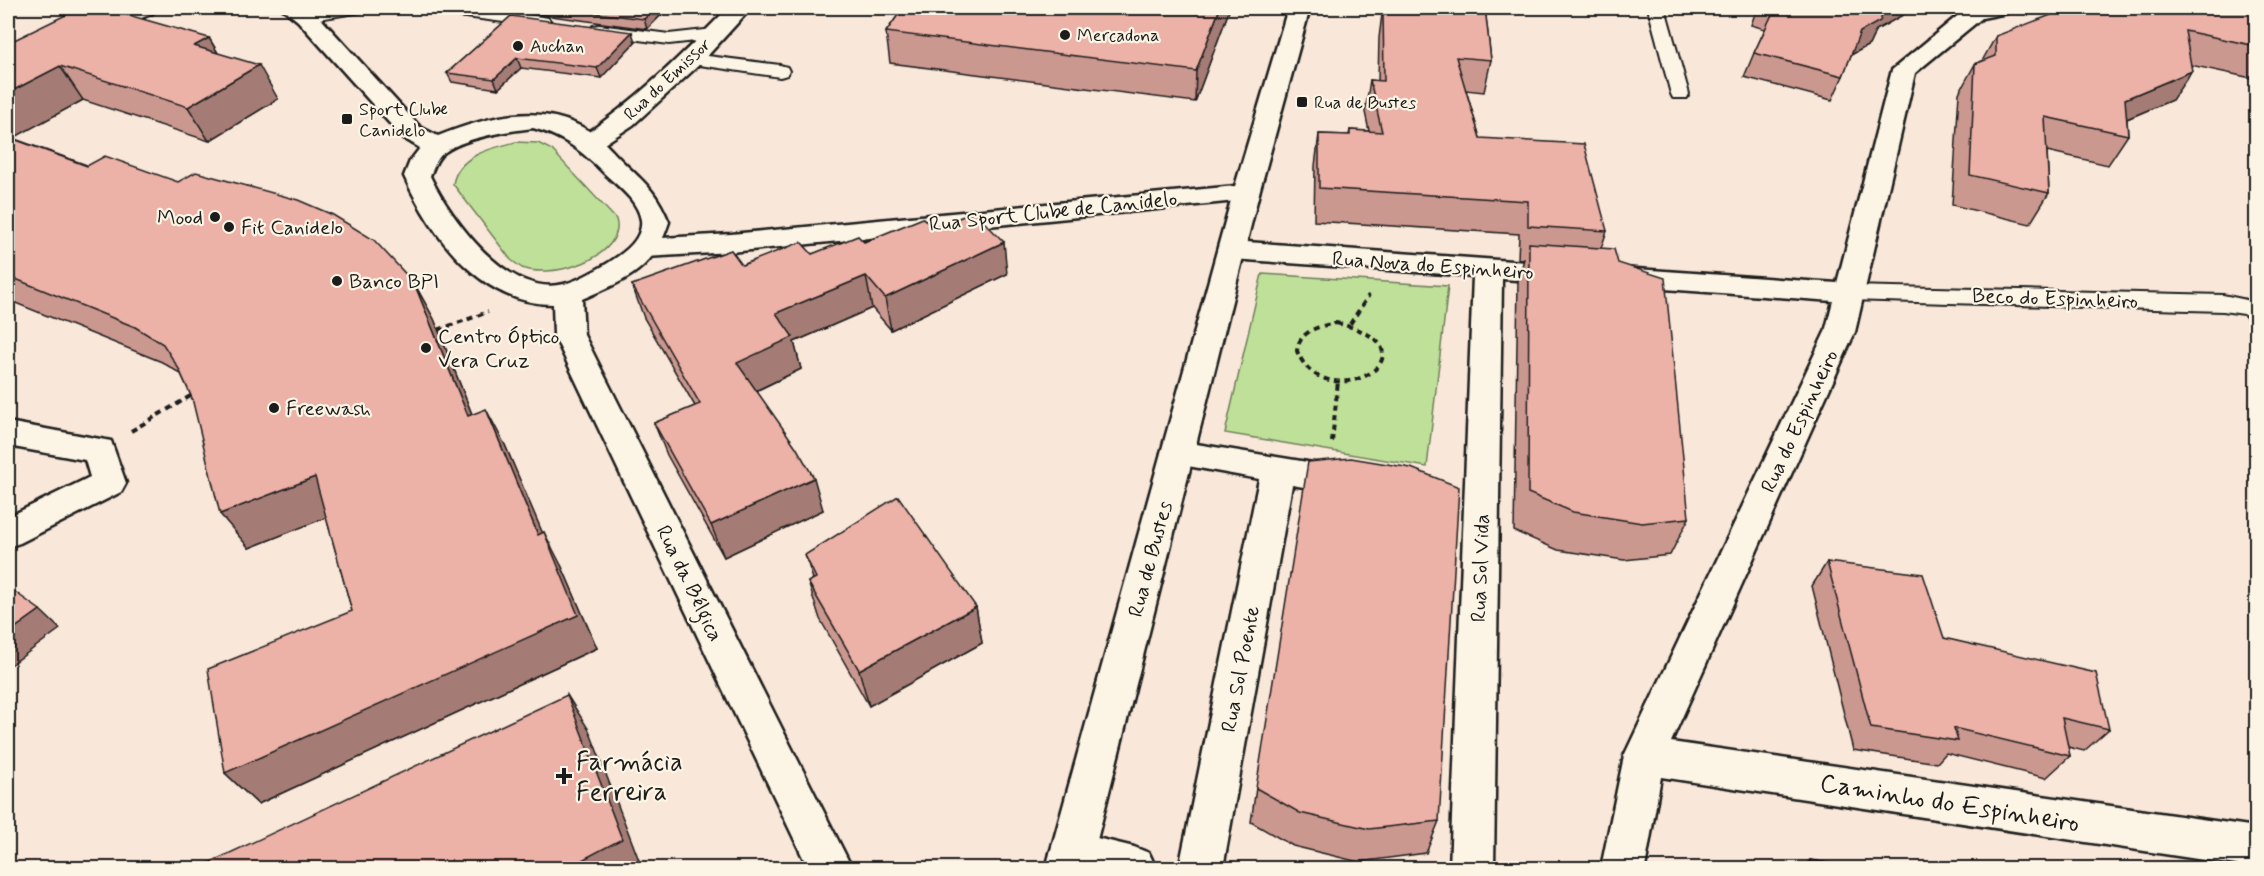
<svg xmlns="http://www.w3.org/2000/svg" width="2264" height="876" font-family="Mynerve,sans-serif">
	<rect width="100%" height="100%" fill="#f9e7d9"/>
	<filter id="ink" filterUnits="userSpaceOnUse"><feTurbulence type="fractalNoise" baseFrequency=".0167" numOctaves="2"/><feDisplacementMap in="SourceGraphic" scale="12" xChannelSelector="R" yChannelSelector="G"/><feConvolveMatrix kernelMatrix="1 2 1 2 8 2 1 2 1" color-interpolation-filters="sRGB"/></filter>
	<g filter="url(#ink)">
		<!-- green -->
		<g fill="#bfe099" stroke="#6e7e5a" stroke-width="1.5">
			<path d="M 516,142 L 538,143 L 552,150 L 616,219 C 617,223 618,229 616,233 C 607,263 549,278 522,268 C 519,266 514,262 511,260 L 453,184 C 458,155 492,148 516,142 Z"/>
			<path d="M 1262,274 L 1448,286 L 1427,467 L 1225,433 Z"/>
		</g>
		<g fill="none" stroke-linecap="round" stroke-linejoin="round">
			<defs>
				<g id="service">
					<path d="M 326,8 L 364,8 L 361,12 L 355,13 L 306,21 L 300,20 L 297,16 L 300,12 Z"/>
					<path d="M 426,8 L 471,8 L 542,17 L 548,18 L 551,22 L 548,26 L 542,27 L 435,13 L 429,12 Z"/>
					<path d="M 1648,8 L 1665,8 L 1689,94 L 1687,98 L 1673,98 L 1671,94 Z"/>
					<path d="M 599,25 L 669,34 L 714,29 L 720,30 L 723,34 L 720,38 L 714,39 L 669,44 L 593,34 L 590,30 L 593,26 Z"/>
					<path d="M 692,54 L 780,65 L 787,67 L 789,71 L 787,75 L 780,77 L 686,63 L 683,59 L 686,55 Z"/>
					<path d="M 1850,286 L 2223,295 L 2256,302 L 2256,321 L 2248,318 L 2244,314 L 2223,311 L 1850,300 L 1842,298 L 1839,293 L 1842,288 Z"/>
				</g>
				<g id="minor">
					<path d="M 127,8 L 156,8 L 153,13 L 8,75 L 8,59 Z"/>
					<path d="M 1967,8 L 2010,8 L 2007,13 L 1982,18 L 1915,73 L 1855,332 L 1671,742 L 2256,827 L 2256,868 L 1661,777 L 1645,868 L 1601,868 L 1624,756 L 1825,332 L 1833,301 L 1622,286 L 1612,284 L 1607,277 L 1612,270 L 1622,268 L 1837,283 L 1892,70 Z"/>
					<path d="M 1246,185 L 1256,187 L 1259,193 L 1256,199 L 731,252 L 645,257 L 635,254 L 631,248 L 635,242 L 645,239 L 731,234 Z"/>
					<path d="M 1232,241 L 1567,265 L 1577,267 L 1581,274 L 1577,281 L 1567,283 L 1502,279 L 1494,868 L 1450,868 L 1473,276 L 1232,259 L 1222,256 L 1218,250 L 1222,244 Z"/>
					<path d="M 8,422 L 111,441 L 126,483 L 121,492 L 20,543 L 8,547 L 8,517 L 90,477 L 85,460 L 8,446 Z"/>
					<path d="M 1178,441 L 1350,469 L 1362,473 L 1367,482 L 1362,491 L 1350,495 L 1292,485 L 1223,868 L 1179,868 L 1259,479 L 1166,462 L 1161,453 L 1166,444 Z"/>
					<path d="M 1072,832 L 1134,847 L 1149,853 L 1156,868 L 1057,868 L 1050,853 L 1057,838 Z"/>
				</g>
				<path id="tertiary" d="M 728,8 L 751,8 L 700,64 L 633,125 L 598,148 L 589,151 L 580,148 L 576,143 L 580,138 C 636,101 682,55 728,8 Z"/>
				<g id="secondary">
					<path d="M 282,8 L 308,8 L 314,11 L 420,127 L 438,136 C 491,115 549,99 599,138 C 607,145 615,154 622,161 C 646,184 656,191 669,222 C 654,270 626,280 582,299 L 584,335 L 852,868 L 808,868 L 554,335 L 553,304 C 480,304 431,235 404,176 L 410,161 L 420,148 L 402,137 L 298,21 ZM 533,128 C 565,137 582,151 605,174 C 619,187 638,201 641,220 C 643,236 629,249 617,257 C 606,265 578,281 564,284 C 507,298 451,219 430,176 C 434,167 437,157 445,152 C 466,137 508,131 533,128 Z"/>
					<path d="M 1288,8 L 1310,8 L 1259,193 L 1090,868 L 1046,868 L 1233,193 Z"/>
				</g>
			</defs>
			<!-- service casing -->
			<use href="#service" stroke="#1c1c1c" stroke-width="4"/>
			<!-- minor casing -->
			<use href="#minor" stroke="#1c1c1c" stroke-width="5"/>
			<!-- tertiary casing -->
			<use href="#tertiary" stroke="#1c1c1c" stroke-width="5"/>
			<!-- secondary casing -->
			<use href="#secondary" stroke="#1c1c1c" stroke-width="5"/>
			<!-- path -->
			<g stroke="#1c1c1c" stroke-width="4" stroke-dasharray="6 4.5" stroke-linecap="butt">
				<path d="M 1336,323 C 1449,348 1326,423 1297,351 C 1299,331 1319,326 1336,323 Z"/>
				<path d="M 1350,324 L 1369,295"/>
				<path d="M 438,330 L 488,312"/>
				<path d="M 131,431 L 194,394"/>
				<path d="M 1332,442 L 1338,381"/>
			</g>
			<!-- service -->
			<use href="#service" fill="#fcf5e5" fill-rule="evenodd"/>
			<!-- minor -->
			<use href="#minor" fill="#fcf5e5" fill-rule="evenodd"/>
			<!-- tertiary -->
			<use href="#tertiary" fill="#fcf5e5" fill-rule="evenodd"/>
			<!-- secondary -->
			<use href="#secondary" fill="#fcf5e5" fill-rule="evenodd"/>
		</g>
		<!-- wall -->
		<g fill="#cb9890" stroke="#1c1c1c" stroke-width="1.5">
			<path d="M 527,8 L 668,8 L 647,29 L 529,13 Z"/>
			<path d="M 903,8 L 1230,8 L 1195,102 L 890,63 L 886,32 Z"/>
			<path d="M 1381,8 L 1485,8 L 1491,60 L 1484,92 L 1466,90 L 1480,138 L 1607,231 L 1601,248 L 1689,518 L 1670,555 L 1624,560 L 1558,550 L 1514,531 L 1518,281 L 1524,259 L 1518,259 L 1519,234 L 1314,221 L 1315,166 L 1319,134 L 1349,135 L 1350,130 L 1369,131 L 1365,112 L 1370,80 L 1378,81 L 1379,38 L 1382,14 Z"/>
			<path d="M 1757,8 L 1915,8 L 1876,30 L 1869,45 L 1851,55 L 1843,76 L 1832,100 L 1744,77 L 1754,53 L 1765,29 L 1751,25 Z"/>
			<path d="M 2256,8 L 2256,79 L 2191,65 L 2172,100 L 2127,119 L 2128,135 L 2108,165 L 2047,151 L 2049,193 L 2030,224 L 1952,205 L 1959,93 L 1975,64 L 1982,61 L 1996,36 L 2080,13 Z"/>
			<path d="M 511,16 L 635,42 L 601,78 L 521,68 L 498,89 L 452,82 L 447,73 Z"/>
			<path d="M 209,38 L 218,53 L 278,99 L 209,141 L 83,100 L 12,138 L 414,283 L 434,319 L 472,414 L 505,445 L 542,533 L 562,567 L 597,648 L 258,804 L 225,773 L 352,611 L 326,517 L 249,548 L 192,398 L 181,374 L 162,362 L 8,300 L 8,43 Z"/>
			<path d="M 933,228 L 1007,274 L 891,330 L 872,308 L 794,342 L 801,369 L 756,391 L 823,510 L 724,557 L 667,455 L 654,423 L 695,406 L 644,318 L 632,285 L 742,265 L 812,254 L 864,242 Z"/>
			<path d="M 805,555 L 976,607 L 982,643 L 869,706 L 820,619 L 808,582 L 813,579 Z"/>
			<path d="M 1827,562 L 1944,638 L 2109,729 L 2084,751 L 2068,747 L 2070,756 L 2046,778 L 1946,753 L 1937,763 L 1853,750 L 1812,586 Z"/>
			<path d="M 1256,788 L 1439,821 L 1426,853 L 1359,862 L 1293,846 L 1251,822 Z"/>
			<path d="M 1810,860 L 1858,868 L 1802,868 Z"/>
		</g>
		<!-- shaded-wall -->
		<g fill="#a57c75" stroke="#1c1c1c" stroke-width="1.5">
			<path d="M 655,8 L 668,8 L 647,29 L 644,19 Z"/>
			<path d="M 1220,8 L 1230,8 L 1195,102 L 1196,71 Z"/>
			<path d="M 1885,8 L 1915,8 L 1876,30 L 1869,45 L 1849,56 L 1860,32 Z"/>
			<path d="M 632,32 L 635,42 L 601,78 L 597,68 Z"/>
			<path d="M 209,38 L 229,72 L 194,46 Z"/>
			<path d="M 517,58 L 521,68 L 498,89 L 494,79 Z"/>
			<path d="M 259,65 L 278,99 L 209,141 L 188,107 Z"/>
			<path d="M 60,66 L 83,100 L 8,141 L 8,93 Z"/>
			<path d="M 2192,71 L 2172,100 L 2105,128 L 2125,99 Z"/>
			<path d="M 1004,242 L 1007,274 L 891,330 L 885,298 Z"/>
			<path d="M 866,276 L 872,308 L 794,342 L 801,369 L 747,395 L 737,363 L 776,313 Z"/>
			<path d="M 414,283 L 434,319 L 487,452 L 468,416 Z"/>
			<path d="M 486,409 L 505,445 L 558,569 L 538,535 Z"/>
			<path d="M 315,477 L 340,512 L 249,548 L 220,514 Z"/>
			<path d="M 814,478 L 823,510 L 724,557 L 711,525 Z"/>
			<path d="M 544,532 L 562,567 L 597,648 L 258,804 L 225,773 Z"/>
			<path d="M 976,607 L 982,643 L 869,706 L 859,670 Z"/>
			<path d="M 40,610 L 60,629 L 8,667 L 8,633 Z"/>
			<path d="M 567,695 L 589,730 L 642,868 L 567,868 Z"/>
		</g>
		<!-- building -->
		<g fill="#ecb1a7" stroke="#1c1c1c" stroke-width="1.5">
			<path d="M 80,8 L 104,8 L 209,38 L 194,46 L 259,65 L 188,107 L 60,66 L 8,93 L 8,43 Z"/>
			<path d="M 555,8 L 655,8 L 644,19 Z"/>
			<path d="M 903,8 L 1220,8 L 1196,71 L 886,32 Z"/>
			<path d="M 1383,8 L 1485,8 L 1491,60 L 1456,57 L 1480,138 L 1584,144 L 1607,231 L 1528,226 L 1528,201 L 1319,188 L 1319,134 L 1350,135 L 1350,130 L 1382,132 L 1370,80 L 1384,81 Z"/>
			<path d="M 1775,8 L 1885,8 L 1880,21 L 1860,32 L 1843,76 L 1754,53 Z"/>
			<path d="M 2095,8 L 2256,8 L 2256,46 L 2185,31 L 2192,71 L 2125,99 L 2128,135 L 2045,117 L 2049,193 L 1970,175 L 1975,64 L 1996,56 L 1996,36 L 2064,10 L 2080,13 Z"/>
			<path d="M 511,16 L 632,32 L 597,68 L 517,58 L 494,79 L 447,73 Z"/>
			<path d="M 8,137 L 87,166 L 105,156 L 178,182 L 196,172 L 298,200 L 333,215 L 374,240 L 414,283 L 468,416 L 486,409 L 538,535 L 544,532 L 578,615 L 225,773 L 208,669 L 352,611 L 315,477 L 220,514 L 192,398 L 179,369 L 163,344 L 135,327 L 8,276 Z"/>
			<path d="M 974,212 L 1004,242 L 885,298 L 866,276 L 776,313 L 793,337 L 737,363 L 796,447 L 814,478 L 711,525 L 654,423 L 700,404 L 632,285 L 731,250 L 742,265 L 801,242 L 812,254 L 858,236 L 864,242 L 923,218 L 933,228 Z"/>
			<path d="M 1529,243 L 1614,249 L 1618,263 L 1665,278 L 1689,518 L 1642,523 L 1573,512 L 1528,493 Z"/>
			<path d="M 1351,458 L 1411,468 L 1459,487 L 1439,821 L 1369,829 L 1300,813 L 1256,788 L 1308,462 Z"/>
			<path d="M 898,496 L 976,607 L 859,670 L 808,582 L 816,578 L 805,555 Z"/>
			<path d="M 1827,562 L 1923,574 L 1944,638 L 2096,673 L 2109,729 L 2062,718 L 2070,756 L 1954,728 L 1958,741 L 1871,728 Z"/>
			<path d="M 8,587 L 40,610 L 8,633 Z"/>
			<path d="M 567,695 L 622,839 L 567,868 L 198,868 Z"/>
			<path d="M 1810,860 L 1858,868 L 1812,868 Z"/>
		</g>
	</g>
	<!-- markers -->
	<g fill="#1c1c1c" stroke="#fcf5e5" stroke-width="2">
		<circle cx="1065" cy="35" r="6"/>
		<circle cx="518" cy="46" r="6"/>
		<rect x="1296" y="96" width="12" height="12" rx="3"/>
		<rect x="341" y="113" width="12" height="12" rx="3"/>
		<circle cx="215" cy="217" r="6"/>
		<circle cx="229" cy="227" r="6"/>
		<circle cx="337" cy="281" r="6"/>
		<circle cx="426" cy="348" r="6"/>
		<circle cx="274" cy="408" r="6"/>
		<path d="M561 767h6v6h6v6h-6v6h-6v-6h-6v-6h6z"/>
	</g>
	<g text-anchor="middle" stroke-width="4.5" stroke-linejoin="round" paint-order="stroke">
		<!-- far-poi labels -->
		<g font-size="18" fill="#1c1c1c" stroke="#fcf5e5" text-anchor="start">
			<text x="1077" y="41">Mercadona</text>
			<text x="530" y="52">Auchan</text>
			<text x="1314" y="108">Rua de Bustes</text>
			<text x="359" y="115">Sport Clube<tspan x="359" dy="21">Canidelo</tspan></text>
		</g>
		<!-- far-street labels -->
		<g font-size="18" fill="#1c1c1c" stroke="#fcf5e5">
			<text transform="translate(667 79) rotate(-43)" y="6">Rua do Emissor</text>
		</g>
		<!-- street labels -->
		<g font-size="21" fill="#1c1c1c" stroke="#fcf5e5">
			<text transform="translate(1053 211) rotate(-6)" y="7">Rua Sport Clube de Canidelo</text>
			<text transform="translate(1433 265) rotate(4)" y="7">Rua Nova do Espinheiro</text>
			<text transform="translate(2055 298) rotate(2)" y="7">Beco do Espinheiro</text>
			<text transform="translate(1799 421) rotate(-65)" y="7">Rua do Espinheiro</text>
			<text transform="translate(1150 559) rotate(-75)" y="7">Rua de Bustes</text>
			<text transform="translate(1480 568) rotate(-88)" y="7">Rua Sol Vida</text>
			<text transform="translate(690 583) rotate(64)" y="7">Rua da Bélgica</text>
			<text transform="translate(1240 669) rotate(-79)" y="7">Rua Sol Poente</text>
		</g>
		<!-- poi labels -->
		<g font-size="21" fill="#1c1c1c" stroke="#fcf5e5" text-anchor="start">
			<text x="203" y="224" text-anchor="end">Mood</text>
			<text x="241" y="234">Fit Canidelo</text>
			<text x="349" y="288">Banco BPI</text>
			<text x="438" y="343">Centro Óptico<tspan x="438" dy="24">Vera Cruz</tspan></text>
			<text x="286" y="415">Freewash</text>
		</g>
		<!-- near-poi labels -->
		<g font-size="26" fill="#1c1c1c" stroke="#fcf5e5" text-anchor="start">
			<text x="576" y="770">Farmácia<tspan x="576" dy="30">Ferreira</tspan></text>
		</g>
		<!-- near-street labels -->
		<g font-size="26" fill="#1c1c1c" stroke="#fcf5e5">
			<text transform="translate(1950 802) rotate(9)" y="9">Caminho do Espinheiro</text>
		</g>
	</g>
	<!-- margin -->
	<rect width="2264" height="876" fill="none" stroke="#fcf5e5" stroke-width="30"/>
	<rect x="15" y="15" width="2234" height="846" fill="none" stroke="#1c1c1c" stroke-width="2" filter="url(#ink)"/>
</svg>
